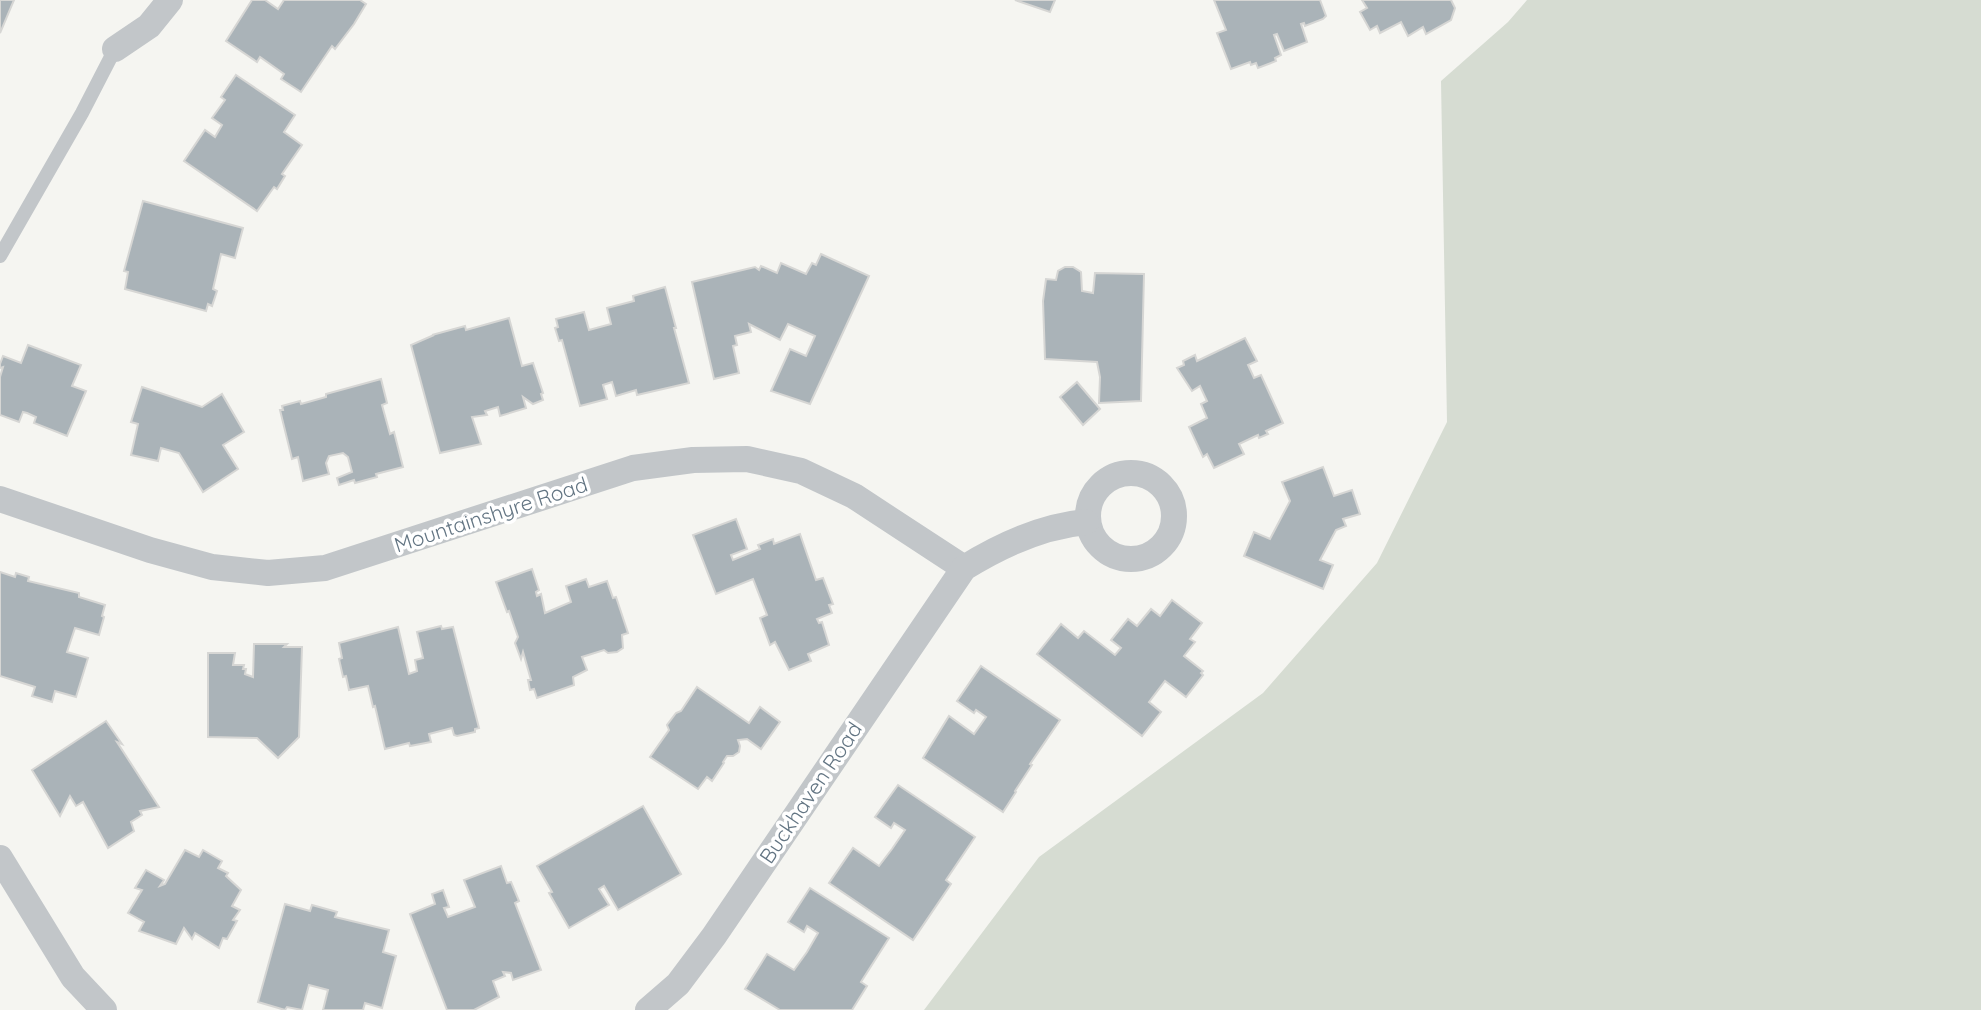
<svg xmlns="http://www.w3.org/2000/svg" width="1981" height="1010" font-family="Quicksand,sans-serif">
	<rect width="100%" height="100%" fill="#f5f5f1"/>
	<!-- green -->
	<path fill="#d6dcd2" d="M 1527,0 L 1981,0 L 1981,1010 L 924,1010 L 1039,857 L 1263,693 L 1377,563 L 1447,422 L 1441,81 L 1508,22 Z"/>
	<!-- building -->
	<g fill="#aab3b8" stroke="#d6d6d4" stroke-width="2">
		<path d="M 0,0 L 14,0 L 0,33 Z"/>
		<path d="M 252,0 L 265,0 L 278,9 L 284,0 L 360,0 L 366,4 L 354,24 L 335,49 L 332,46 L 301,92 L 281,79 L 284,74 L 260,57 L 257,62 L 226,41 Z"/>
		<path d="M 1015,0 L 1055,0 L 1050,12 Z"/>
		<path d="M 1214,0 L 1320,0 L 1326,16 L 1323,19 L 1305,26 L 1304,23 L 1301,24 L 1307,42 L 1284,51 L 1277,34 L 1274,35 L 1281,55 L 1275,58 L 1276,61 L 1258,68 L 1256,63 L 1251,65 L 1250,62 L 1231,69 L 1217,33 L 1226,30 Z"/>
		<path d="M 1362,0 L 1451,0 L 1455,8 L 1451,20 L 1426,34 L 1423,27 L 1408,36 L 1401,22 L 1380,33 L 1377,26 L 1370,30 L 1360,12 L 1367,8 Z"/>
		<path d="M 236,75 L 295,115 L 284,132 L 302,145 L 282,174 L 285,176 L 277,189 L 274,187 L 257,211 L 184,161 L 205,130 L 215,137 L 222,125 L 212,118 L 225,100 L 221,97 Z"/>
		<path d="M 143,201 L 243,228 L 235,258 L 221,254 L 213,289 L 217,291 L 212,306 L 208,304 L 206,311 L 125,289 L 128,272 L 124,271 Z"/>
		<path d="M 821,254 L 869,276 L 810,404 L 771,391 L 790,349 L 806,356 L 815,336 L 788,324 L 780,340 L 749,324 L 751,332 L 735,336 L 737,345 L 733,346 L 739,373 L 714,379 L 692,282 L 755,267 L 759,270 L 761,266 L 777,273 L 781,263 L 806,274 L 812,263 L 816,265 Z"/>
		<path d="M 1065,267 L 1073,267 L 1081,272 L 1082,291 L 1093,293 L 1095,273 L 1144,274 L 1141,401 L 1099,403 L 1100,377 L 1097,362 L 1045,359 L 1043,301 L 1046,279 L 1056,280 L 1058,271 Z"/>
		<path d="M 665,287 L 676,328 L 674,328 L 689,383 L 637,395 L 636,390 L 616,396 L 612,382 L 603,385 L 607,399 L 580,406 L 562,340 L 559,341 L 555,328 L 558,327 L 556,319 L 584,312 L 589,330 L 611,324 L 607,308 L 634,301 L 633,296 Z"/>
		<path d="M 509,318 L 522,366 L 533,363 L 543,393 L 541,394 L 543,400 L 533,404 L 523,397 L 526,408 L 500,416 L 498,407 L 485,411 L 487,415 L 472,417 L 481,444 L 440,453 L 411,345 L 434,335 L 432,335 L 465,326 L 466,330 Z"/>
		<path d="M 1245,338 L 1257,361 L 1248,365 L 1254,378 L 1261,375 L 1283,423 L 1266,431 L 1268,434 L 1259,438 L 1258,435 L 1239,444 L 1244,454 L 1214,468 L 1207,454 L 1203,457 L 1189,427 L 1207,418 L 1201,404 L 1207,401 L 1200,386 L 1192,391 L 1177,368 L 1184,365 L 1183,361 L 1195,355 L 1197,361 Z"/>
		<path d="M 28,345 L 81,365 L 72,386 L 86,391 L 67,436 L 34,423 L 36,417 L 27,413 L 23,412 L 19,422 L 0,415 L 0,377 L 3,367 L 0,368 L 0,364 L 3,356 L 21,363 Z"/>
		<path d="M 381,379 L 387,403 L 382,405 L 390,434 L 394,432 L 403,467 L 376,474 L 377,477 L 355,483 L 354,480 L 339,485 L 337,478 L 352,472 L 348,457 L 343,453 L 329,456 L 326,463 L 329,474 L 303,481 L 298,457 L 292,459 L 280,410 L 283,410 L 282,406 L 300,401 L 301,404 L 326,397 L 326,394 Z"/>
		<path d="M 1077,382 L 1100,409 L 1083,425 L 1060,397 Z"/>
		<path d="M 142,387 L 202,407 L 222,394 L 244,432 L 223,445 L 238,469 L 203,492 L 179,453 L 161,448 L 158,461 L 131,455 L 138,424 L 131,422 Z"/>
		<path d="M 1323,467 L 1334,496 L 1352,490 L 1360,514 L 1343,519 L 1346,526 L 1336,530 L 1320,560 L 1333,565 L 1323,589 L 1244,556 L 1254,532 L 1270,539 L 1290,501 L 1282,482 Z"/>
		<path d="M 736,519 L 747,549 L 731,555 L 733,560 L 760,549 L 758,545 L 773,539 L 774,544 L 800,534 L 816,580 L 823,578 L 833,604 L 829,605 L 832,613 L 817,619 L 819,623 L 822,622 L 829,645 L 808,654 L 811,661 L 789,670 L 775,642 L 770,645 L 760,618 L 767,615 L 753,579 L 716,594 L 693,535 Z"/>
		<path d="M 532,569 L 539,590 L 536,592 L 537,596 L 541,594 L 545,613 L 571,602 L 566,586 L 586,579 L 589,587 L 607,581 L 613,598 L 616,597 L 628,633 L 622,635 L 623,648 L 617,652 L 608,653 L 604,650 L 582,657 L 587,670 L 573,677 L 574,685 L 537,698 L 534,689 L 530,690 L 528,680 L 531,680 L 523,652 L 521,659 L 515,643 L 518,637 L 509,611 L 507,612 L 496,582 Z"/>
		<path d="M 0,572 L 15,577 L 16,573 L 29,577 L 28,581 L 79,593 L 79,597 L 105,605 L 102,616 L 104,617 L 99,635 L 75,628 L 67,652 L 88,658 L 76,697 L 55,691 L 52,702 L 32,696 L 35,687 L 0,676 Z"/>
		<path d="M 1172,600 L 1202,623 L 1190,639 L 1195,642 L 1184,656 L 1203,671 L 1201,673 L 1203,675 L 1186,697 L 1165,681 L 1149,702 L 1161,712 L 1142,736 L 1037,654 L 1061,624 L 1078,638 L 1084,631 L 1115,655 L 1121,648 L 1111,640 L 1128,619 L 1137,626 L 1151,609 L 1160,616 Z"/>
		<path d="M 441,626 L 442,629 L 453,627 L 479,728 L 475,729 L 475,732 L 457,736 L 454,735 L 452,728 L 429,734 L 431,742 L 410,746 L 409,743 L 385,749 L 375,706 L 373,707 L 368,686 L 349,690 L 346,676 L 343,677 L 339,659 L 342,658 L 339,643 L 398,627 L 409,674 L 417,671 L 415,660 L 423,658 L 417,632 Z"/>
		<path d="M 254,644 L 287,644 L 284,647 L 302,647 L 299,737 L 278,758 L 257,738 L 208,737 L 208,653 L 235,653 L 233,665 L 244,665 L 243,669 L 246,669 L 245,674 L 253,677 Z"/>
		<path d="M 981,666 L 1060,720 L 1030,764 L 1032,765 L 1015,791 L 1016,792 L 1003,812 L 923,758 L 949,716 L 974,734 L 986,717 L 976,710 L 974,713 L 957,701 Z"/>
		<path d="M 697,687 L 749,723 L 760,707 L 780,722 L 761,749 L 747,739 L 738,740 L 740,746 L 739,752 L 733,756 L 727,756 L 723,762 L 724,763 L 712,781 L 707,777 L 698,789 L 650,757 L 669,730 L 667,725 L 676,713 L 681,711 Z"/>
		<path d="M 106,721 L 122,744 L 117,742 L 159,807 L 140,811 L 142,815 L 131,822 L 134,831 L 108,848 L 83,802 L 76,806 L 70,796 L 60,816 L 32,770 Z"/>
		<path d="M 898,785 L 975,837 L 946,880 L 951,884 L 913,940 L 829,883 L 853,848 L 879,866 L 892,849 L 905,830 L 894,823 L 891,828 L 875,817 Z"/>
		<path d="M 643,806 L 681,874 L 618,910 L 604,886 L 599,889 L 609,905 L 569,928 L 549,893 L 552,892 L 537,866 Z"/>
		<path d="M 185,850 L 199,857 L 203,850 L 222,861 L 218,868 L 228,873 L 226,876 L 241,890 L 232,906 L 240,910 L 233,920 L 237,921 L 227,939 L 223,938 L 219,948 L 195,933 L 192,939 L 184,928 L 176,944 L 139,931 L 144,922 L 128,913 L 142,890 L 135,888 L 146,870 L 164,880 L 160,886 L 165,884 Z"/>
		<path d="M 501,866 L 507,883 L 511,882 L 519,901 L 515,903 L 541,970 L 513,980 L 511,973 L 503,972 L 505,976 L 493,981 L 499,997 L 474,1010 L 447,1010 L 410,914 L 435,904 L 432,894 L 443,890 L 449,907 L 444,908 L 448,917 L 475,907 L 464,880 Z"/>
		<path d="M 810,888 L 889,938 L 861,982 L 867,986 L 852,1010 L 780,1010 L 745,989 L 767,954 L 794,970 L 807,952 L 818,933 L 807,926 L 804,932 L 788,922 Z"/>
		<path d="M 285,904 L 310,911 L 312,905 L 337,912 L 335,917 L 389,930 L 383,952 L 396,956 L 382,1008 L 365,1003 L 363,1010 L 323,1010 L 328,990 L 309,985 L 302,1010 L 287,1007 L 285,1010 L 258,1002 Z"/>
	</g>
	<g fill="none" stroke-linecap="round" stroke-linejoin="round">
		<!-- lane -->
		<path stroke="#c2c6c9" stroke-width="14" d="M 0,256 L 82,113 L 115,49"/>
		<!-- street -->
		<g stroke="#c2c6c9" stroke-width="26">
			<path d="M 115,49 L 149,26 L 170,0"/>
			<circle cx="1131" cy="516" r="43"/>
			<path d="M 0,499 L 150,550 L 212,567 L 268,573 L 325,568 L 633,468 L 693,460 L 747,459 L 801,471 L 854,496 L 964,568"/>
			<path d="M 0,858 L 73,977 L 104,1010"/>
			<path d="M 648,1010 L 678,984 L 714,936 L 964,568 C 1001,545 1043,526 1086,522"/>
		</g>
	</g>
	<g text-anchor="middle" stroke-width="7" stroke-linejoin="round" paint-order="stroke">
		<!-- street labels -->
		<g font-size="21" fill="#637583" stroke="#fff">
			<text transform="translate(491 515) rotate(-18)" y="7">Mountainshyre Road</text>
			<text transform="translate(811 793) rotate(-56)" y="7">Buckhaven Road</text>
		</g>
	</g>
</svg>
